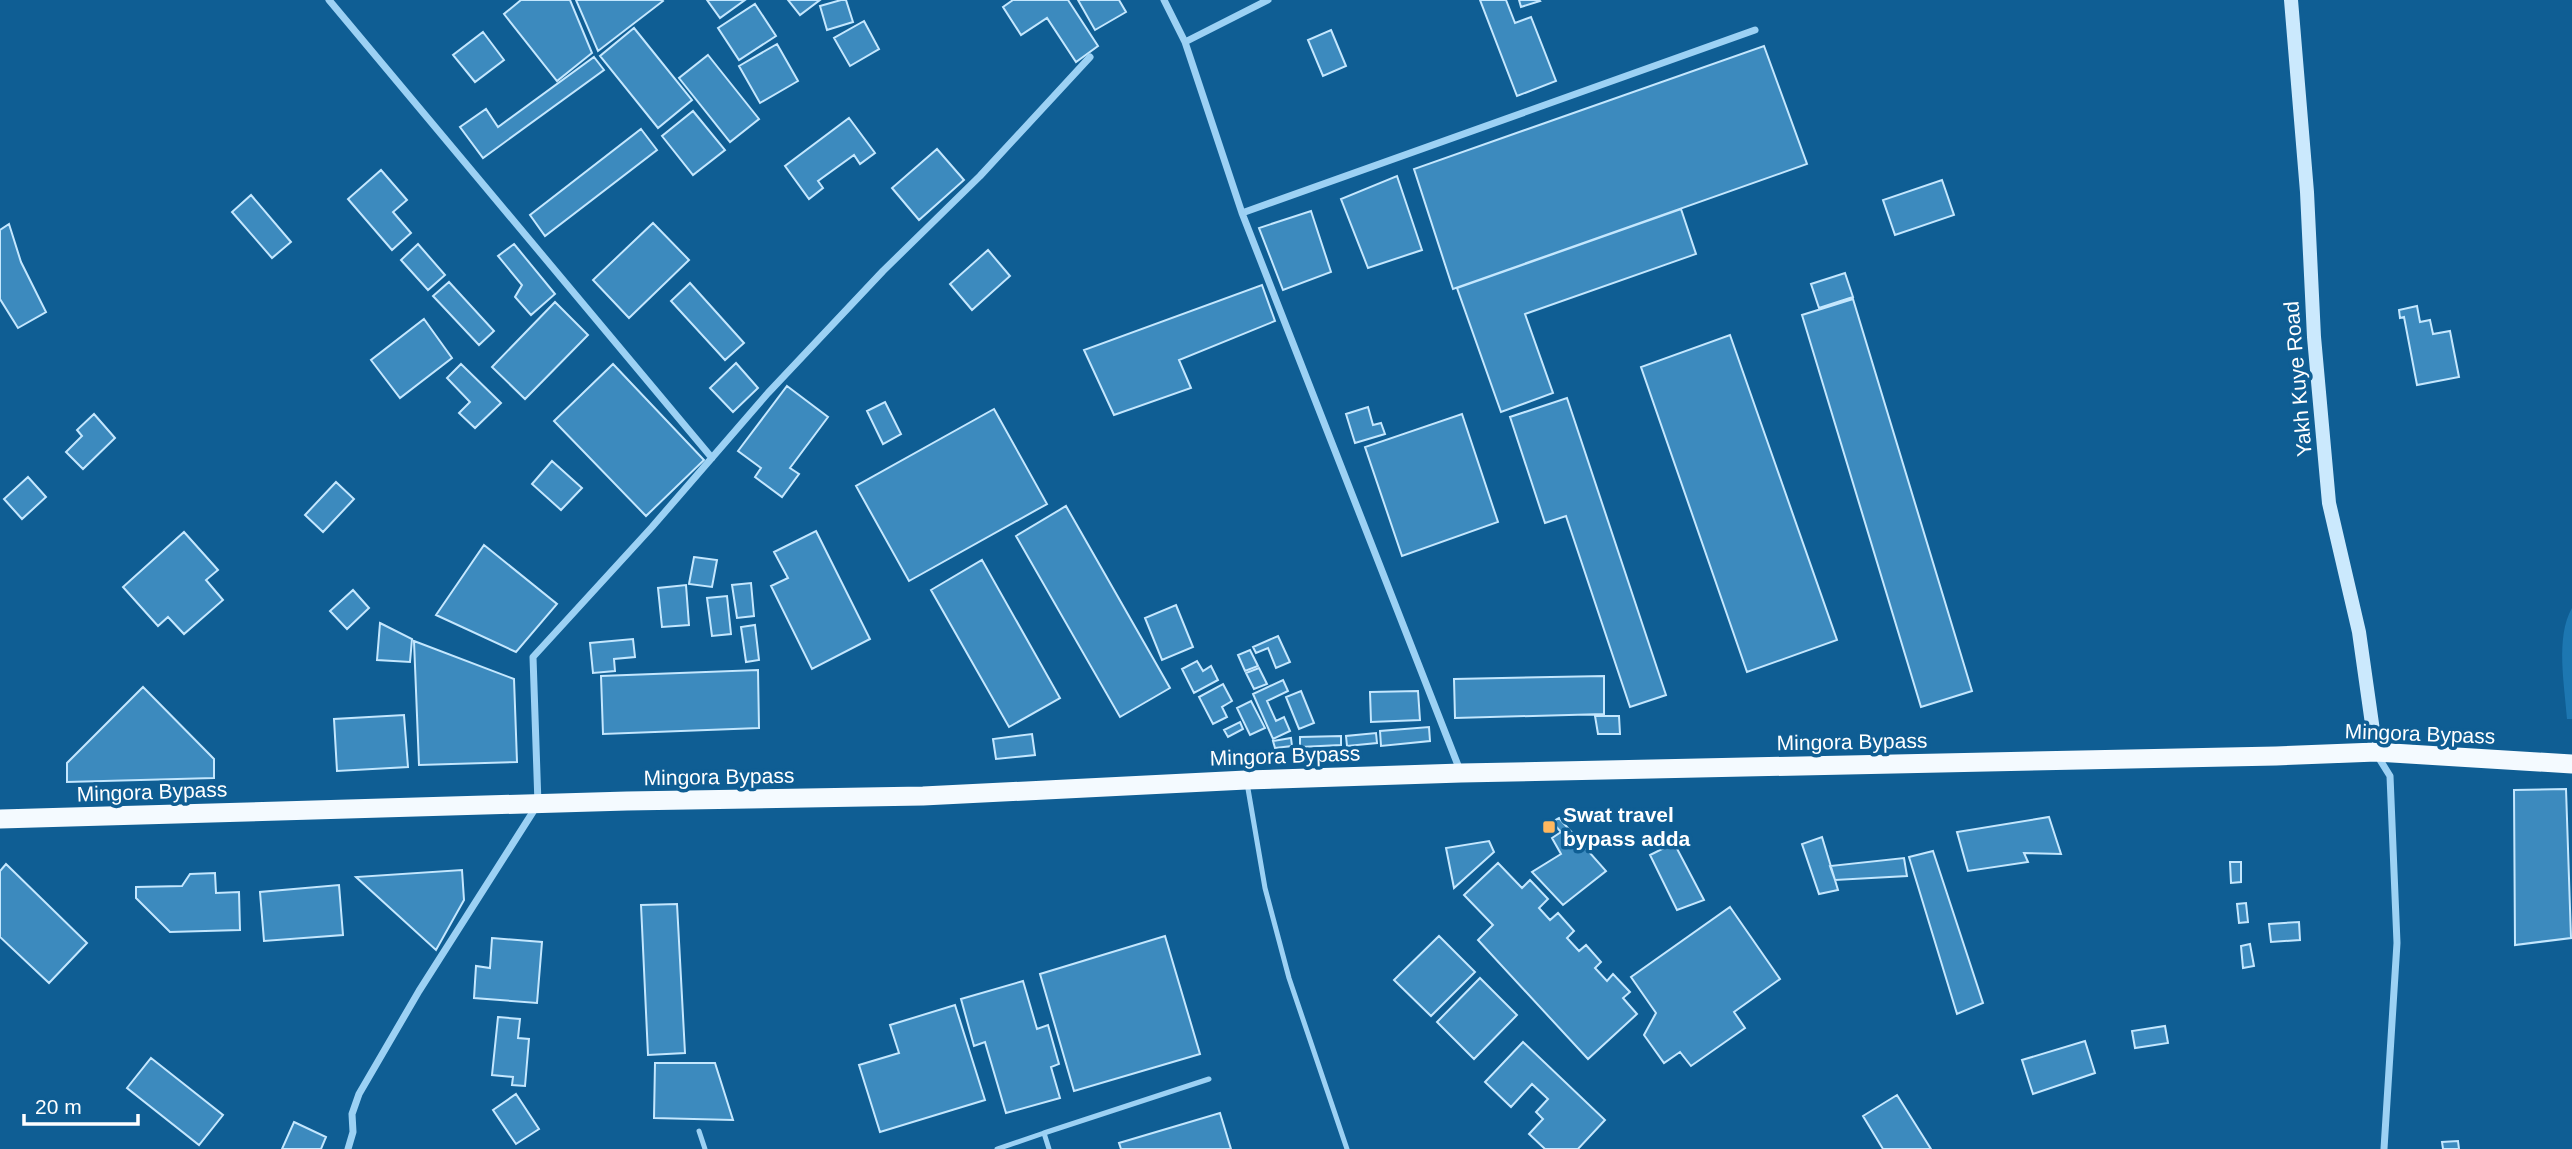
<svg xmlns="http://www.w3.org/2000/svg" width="2572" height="1149" font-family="Arial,sans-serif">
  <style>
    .green { fill: #1d77b1 }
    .building { fill: #3c8abe; stroke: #c4e7fe; stroke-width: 2 }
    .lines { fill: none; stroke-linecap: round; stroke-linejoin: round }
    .service { stroke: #9cd1f4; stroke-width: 5 }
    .minor { stroke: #9cd1f4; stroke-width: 7 }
    .secondary { stroke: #cbe9fd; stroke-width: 14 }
    .trunk { stroke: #f4faff; stroke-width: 19 }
    .poi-dot { fill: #ffb85f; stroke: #0f5e94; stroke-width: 2.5 }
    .labels { text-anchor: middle; stroke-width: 7; stroke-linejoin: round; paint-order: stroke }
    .street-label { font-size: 21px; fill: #fff; stroke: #0f5e94 }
    .poi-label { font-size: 21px; font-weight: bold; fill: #fff; stroke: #0f5e94; text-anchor: start }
  </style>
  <rect width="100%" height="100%" fill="#0f5e94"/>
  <path class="green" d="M2572,608V719H2567C2565,687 2555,637 2572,608Z"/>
  <path class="building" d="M521,0H570L592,53L557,81L504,14Z
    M576,0H662L663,1L598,51Z
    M707,0H745L720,18Z
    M788,0H820L800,15Z
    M841,0H846L853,22L827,30L820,6Z
    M1013,0H1068L1098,46L1076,62L1047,18L1021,35L1003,7Z
    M1078,0H1119L1126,12L1095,30Z
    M1480,0H1506L1515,23L1531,17L1556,81L1517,96Z
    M1519,0H1539L1540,1L1521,7Z
    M755,4L776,36L739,60L718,28Z
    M864,21L879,49L850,66L834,38Z
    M634,28L692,100L658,128L600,56Z
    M1331,30L1346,66L1323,76L1308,40Z
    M483,32L504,60L475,82L453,55Z
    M777,44L798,81L760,103L739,66Z
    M1764,46L1807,164L1453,289L1414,169Z
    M708,55L759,119L730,142L679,78Z
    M594,57L604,70L483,158L460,127L486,109L498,127Z
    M693,111L725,150L693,175L662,136Z
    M849,118L875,153L860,164L854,155L818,181L823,188L809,199L785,166Z
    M641,129L657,150L545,236L530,215Z
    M937,149L964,180L919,220L892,188Z
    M381,170L407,200L393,212L411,233L392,250L348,199Z
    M1397,176L1422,250L1368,268L1341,199Z
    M1942,180L1954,215L1895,235L1883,200Z
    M251,195L291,242L272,258L232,212Z
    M1681,209L1696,254L1525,314L1553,393L1501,412L1457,288Z
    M1311,211L1331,272L1283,290L1259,228Z
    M653,223L689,260L629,318L593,280Z
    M9,224L21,262L46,312L18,328L0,299V230Z
    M418,244L445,275L428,290L401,260Z
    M514,244L555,294L531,315L515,297L522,285L498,256Z
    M988,250L1010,276L972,310L950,284Z
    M1845,273L1853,297L1819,308L1811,284Z
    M449,282L494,331L479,345L433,296Z
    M690,283L744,343L725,360L671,301Z
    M1262,285L1275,321L1179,360L1191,388L1114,415L1084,350Z
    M1853,299L1972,691L1921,707L1802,315Z
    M555,302L588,335L525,399L492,367Z
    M2417,306L2420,322L2430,320L2433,334L2450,331L2459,377L2417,385L2404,317L2400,318L2399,310Z
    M424,319L452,358L400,398L371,360Z
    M1730,335L1837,640L1747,672L1641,367Z
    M736,363L758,388L733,412L710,388Z
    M461,364L501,403L475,428L459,413L470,402L447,378Z
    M613,364L704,460L646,516L554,421Z
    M787,386L828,417L790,468L799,474L782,497L755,477L761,468L738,451Z
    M1567,398L1666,695L1630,707L1566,516L1545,523L1510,417Z
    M885,402L901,434L883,444L867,411Z
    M1368,407L1373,425L1381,423L1385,434L1355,443L1346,414Z
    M994,409L1047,504L909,581L856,486Z
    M94,414L115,438L83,469L66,452L82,436L77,430Z
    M1462,414L1498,522L1402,556L1365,447Z
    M552,461L582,488L561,510L532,484Z
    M28,477L46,497L22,519L4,499Z
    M336,482L354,499L323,532L305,515Z
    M1066,506L1170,688L1120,717L1016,536Z
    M816,531L870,639L812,669L771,586L788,578L774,552Z
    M184,532L218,570L206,580L223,600L184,634L168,617L158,626L123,587Z
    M484,545L557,604L516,652L436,615Z
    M694,557L717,560L712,587L689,584Z
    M982,560L1060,698L1009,727L931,590Z
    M751,583L754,616L737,618L732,585Z
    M686,585L689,625L662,627L658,588Z
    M353,590L369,608L347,629L330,611Z
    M727,596L731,634L712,636L707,598Z
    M1176,605L1193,647L1162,660L1145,618Z
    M380,623L412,639L410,662L377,660Z
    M755,625L759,660L746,662L741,627Z
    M1278,636L1290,662L1276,668L1268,648L1256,653L1253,647Z
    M633,639L635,657L614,659L615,671L593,673L590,643Z
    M414,641L514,679L517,762L419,765Z
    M1250,650L1258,666L1245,671L1238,655Z
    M1197,661L1203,671L1211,666L1218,680L1194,693L1182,669Z
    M1259,668L1267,684L1254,689L1246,673Z
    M758,670L759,728L603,734L601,676Z
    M1604,676V714L1455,718L1454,679Z
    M1283,680L1288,691L1267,701L1276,721L1284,717L1290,731L1273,739L1253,694Z
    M1223,684L1232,701L1222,707L1227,717L1213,724L1199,697Z
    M143,687L214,759V778L67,782V763Z
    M1301,691L1314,723L1299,729L1286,697Z
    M1418,691L1420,720L1371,722L1370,692Z
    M1251,701L1265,728L1250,735L1237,708Z
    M404,715L408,767L337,771L334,719Z
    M1595,716H1619L1620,734H1598Z
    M1240,722L1243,729L1228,737L1224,730Z
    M1429,727L1430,741L1381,746L1380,731Z
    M1376,733L1377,743L1347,746L1346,736Z
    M1032,734L1035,755L996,759L993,739Z
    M1341,736V745L1300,747V737Z
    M1291,738L1292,746L1275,748L1273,741Z
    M2566,789L2571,938L2515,945L2514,790Z
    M2049,817L2061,854L2024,853L2028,862L1968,871L1957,832Z
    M1559,818L1606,871L1563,905L1532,872L1561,854L1552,838L1561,832L1552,822Z
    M1822,837L1838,890L1819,894L1802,844Z
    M1489,841L1494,852L1454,888L1446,848Z
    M1674,843L1704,900L1677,910L1650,855Z
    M1933,851L1983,1003L1957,1014L1909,857Z
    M1904,858L1907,876L1835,880L1830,866Z
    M2230,862H2241V882L2231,883Z
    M1498,863L1522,888L1530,880L1548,899L1539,908L1550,920L1558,913L1574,931L1567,938L1579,951L1586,945L1601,962L1595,968L1607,981L1613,974L1630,992L1623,998L1637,1014L1588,1059L1478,940L1493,925L1464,895Z
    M6,864L87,943L49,983L0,937V871Z
    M462,870L464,900L436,950L356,877Z
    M215,873L216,893L239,892L240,930L170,932L136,898V887L182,886L190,874Z
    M339,885L343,935L264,941L260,892Z
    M2246,903L2248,922L2239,923L2237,904Z
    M677,904L685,1053L648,1055L641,905Z
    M1730,907L1780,979L1734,1012L1745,1028L1691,1066L1680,1052L1664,1063L1644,1035L1656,1013L1631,977Z
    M2299,922L2300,940L2271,942L2269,924Z
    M1165,936L1200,1054L1074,1091L1040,974Z
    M1439,936L1475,972L1431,1016L1394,980Z
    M492,938L542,942L537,1003L474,998L476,966L490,968Z
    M2250,944L2254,966L2243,968L2241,946Z
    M1480,978L1517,1015L1474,1059L1437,1022Z
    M1023,981L1037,1029L1048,1025L1059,1064L1051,1067L1060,1098L1006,1113L985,1042L974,1046L961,999Z
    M955,1005L985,1100L880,1132L859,1065L899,1053L890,1025Z
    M498,1017L520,1019L518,1038L529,1039L525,1086L512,1085L513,1077L492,1075Z
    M2165,1026L2168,1043L2135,1048L2132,1031Z
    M2085,1041L2095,1073L2033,1094L2022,1060Z
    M1523,1042L1605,1120L1578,1149H1545L1529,1134L1543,1119L1536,1112L1548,1099L1532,1084L1511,1107L1485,1082Z
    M151,1058L223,1115L199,1145L127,1088Z
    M655,1063H715L733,1120L654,1118Z
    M516,1094L539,1129L516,1144L493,1110Z
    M1897,1095L1931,1149H1883L1863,1116Z
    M1220,1113L1231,1149H1121L1119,1143Z
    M294,1122L326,1137L321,1149H282Z
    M2458,1141L2459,1149H2443L2442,1142Z"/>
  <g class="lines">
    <path class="service" d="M1247,783L1265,888L1289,978L1347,1149
      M699,1131L705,1149
      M997,1149L1044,1133
      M1049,1149L1044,1133L1209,1079"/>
    <path class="minor" d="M329,0L712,458
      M1164,0L1185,42L1268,0
      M1185,42L1242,213L1461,773
      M1242,213L1755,30
      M2377,755L2390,776L2397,943L2384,1149
      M348,1149L353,1132L352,1114L359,1094L419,991L538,804L533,657L652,527L768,393L883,271L980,176L1090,57"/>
    <path class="secondary" d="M2291,0L2307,192L2314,337L2329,503L2359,632L2376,752"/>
    <path class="trunk" d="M0,819L627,801L923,796L1246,780L1461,773L2276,756L2376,752L2572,764"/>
  </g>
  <rect class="poi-dot" x="1542" y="820" width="14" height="14" rx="3.5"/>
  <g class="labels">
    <g class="street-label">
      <text transform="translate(2298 379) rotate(-95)" y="7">Yakh Kuye Road</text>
      <text transform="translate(2420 734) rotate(2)" y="7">Mingora Bypass</text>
      <text transform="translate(1852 742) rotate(-1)" y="7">Mingora Bypass</text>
      <text transform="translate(1285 756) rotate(-2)" y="7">Mingora Bypass</text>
      <text transform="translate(719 777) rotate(-1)" y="7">Mingora Bypass</text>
      <text transform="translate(152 792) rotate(-2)" y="7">Mingora Bypass</text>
    </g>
    <g class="poi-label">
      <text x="1563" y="822">Swat travel<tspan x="1563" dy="24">bypass adda</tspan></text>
    </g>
  </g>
  <path d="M24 1114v10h114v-10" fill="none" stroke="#ffffff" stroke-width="3.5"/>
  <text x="35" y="1114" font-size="21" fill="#ffffff" stroke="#0f5e94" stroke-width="5" paint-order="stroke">20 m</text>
</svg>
